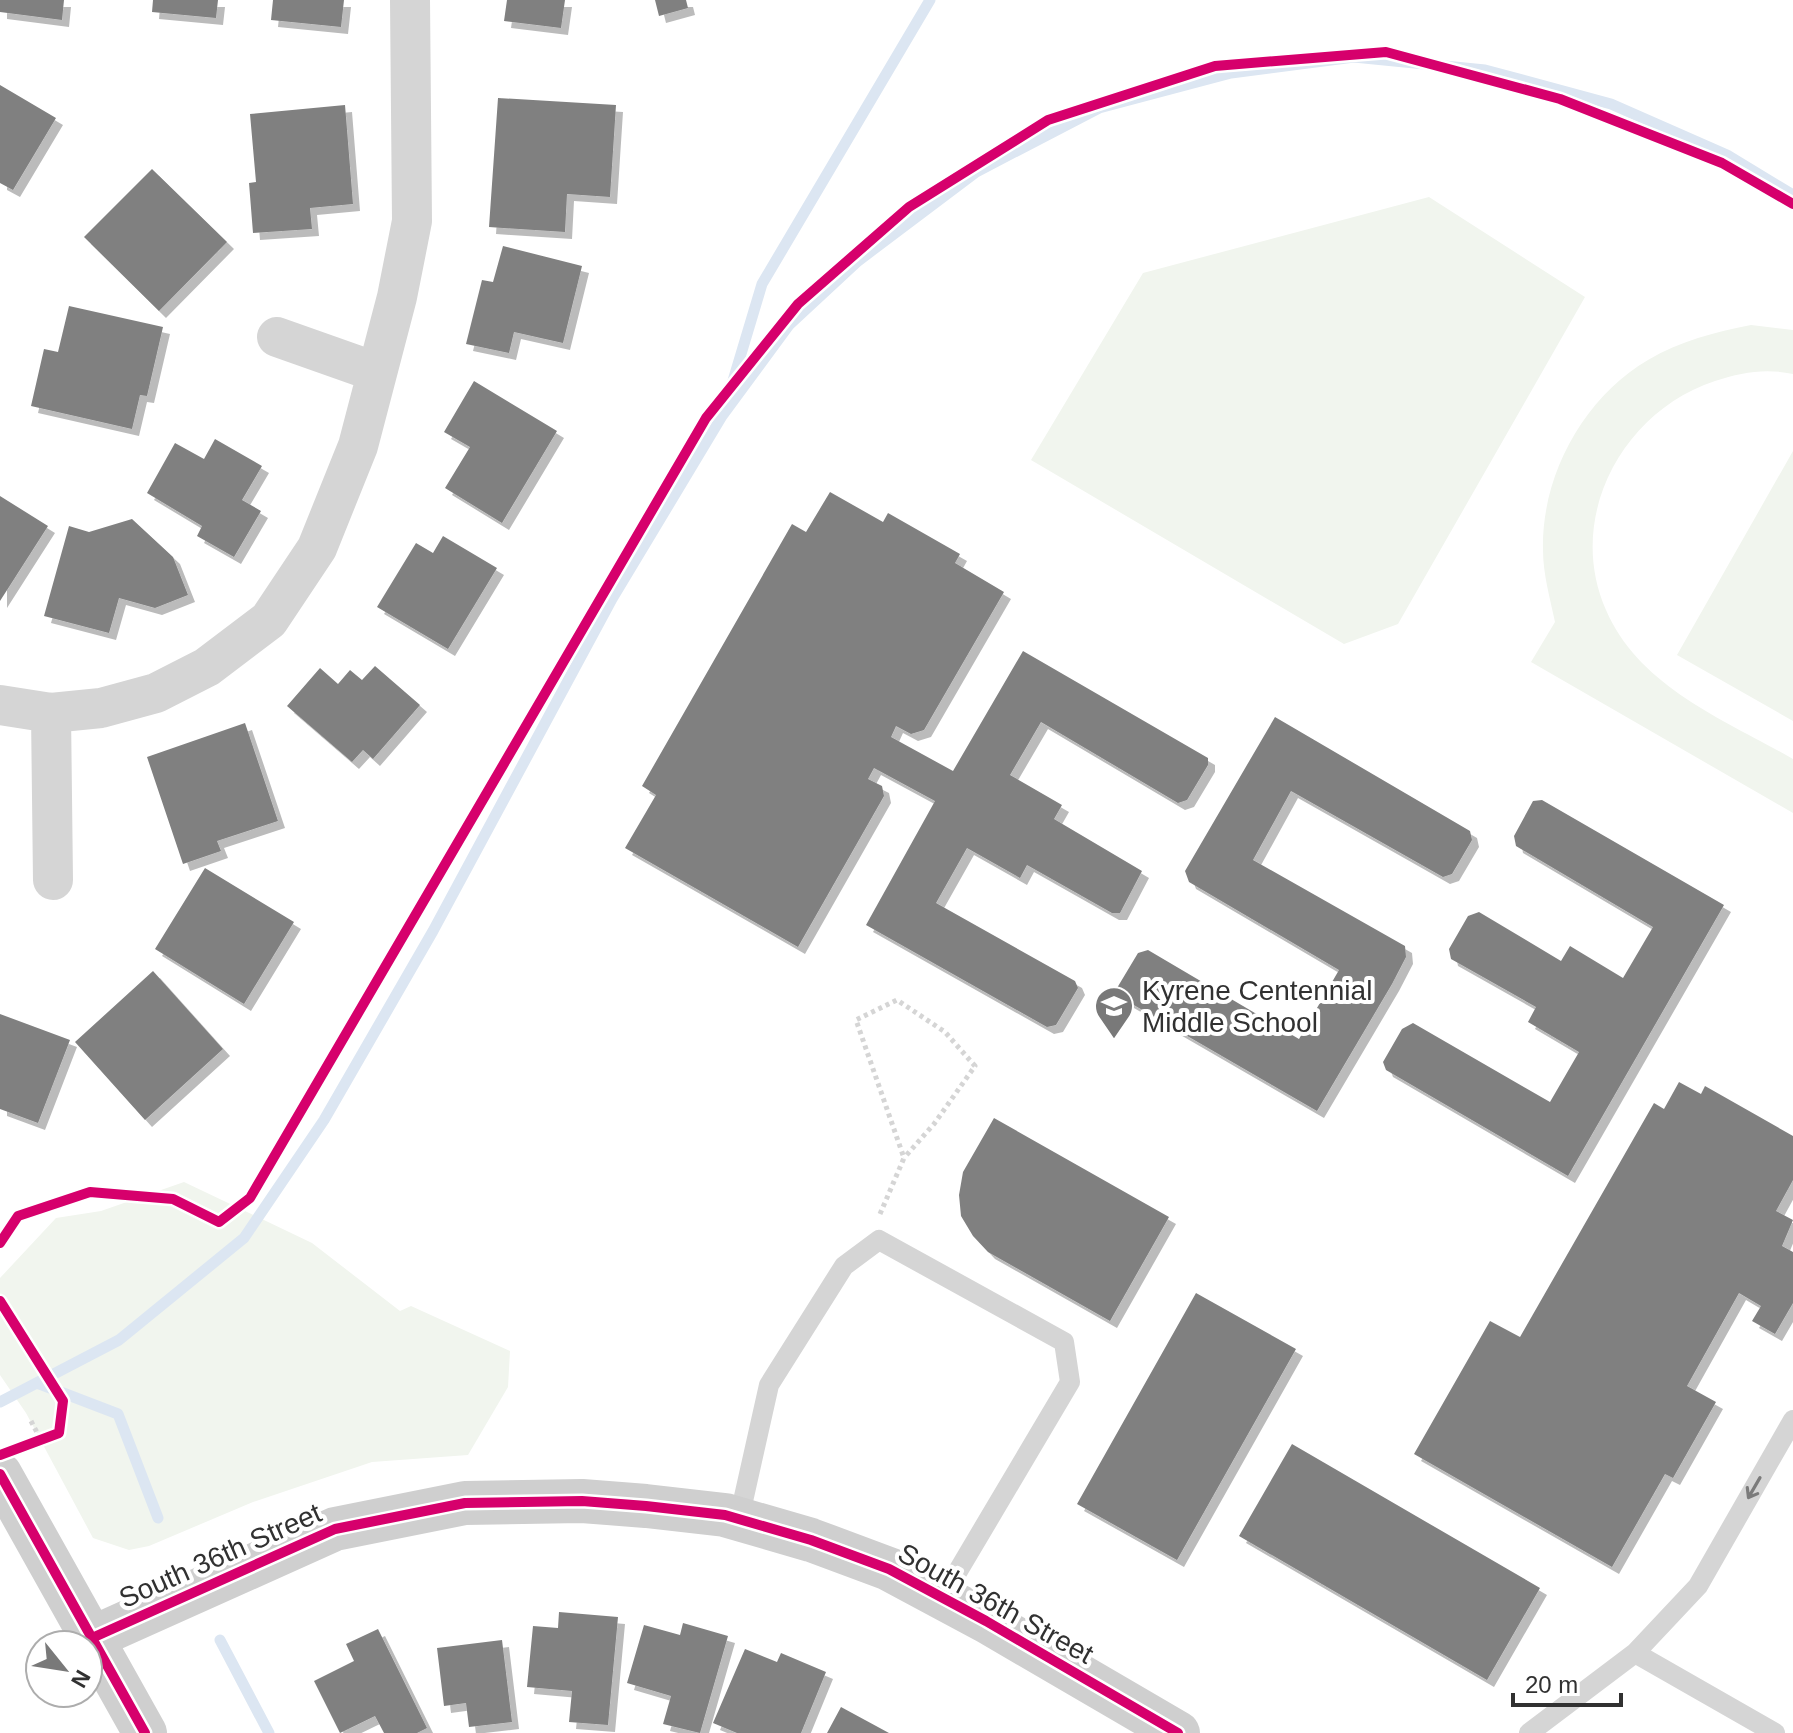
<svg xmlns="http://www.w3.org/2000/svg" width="1793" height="1733" font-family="Arial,sans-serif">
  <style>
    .green { fill: #f1f5ee }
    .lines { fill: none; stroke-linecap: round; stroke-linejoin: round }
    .stream { stroke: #dce6f2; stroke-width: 11 }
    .building { fill: #808080; filter: url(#shadow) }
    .path { stroke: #d5d5d5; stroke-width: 5; stroke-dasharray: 4 4; stroke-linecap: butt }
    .lane { stroke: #d5d5d5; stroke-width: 20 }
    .street { stroke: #d5d5d5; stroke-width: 40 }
    .secondary { stroke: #cfcfcf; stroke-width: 44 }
    .cycleway-casing { stroke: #fff; stroke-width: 15 }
    .cycleway { stroke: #d6006c; stroke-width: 10 }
    .oneway { stroke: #7b7b7b }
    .labels { text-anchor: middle; stroke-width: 8; stroke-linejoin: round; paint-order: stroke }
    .poi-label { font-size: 28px; fill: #313131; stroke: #fff; text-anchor: start }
    .street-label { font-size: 28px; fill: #313131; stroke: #fff }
  </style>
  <defs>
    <filter id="shadow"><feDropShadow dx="7" dy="7" stdDeviation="0" flood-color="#0004"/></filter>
  </defs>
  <rect width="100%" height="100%" fill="#fff"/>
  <path class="green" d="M1429,197L1585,297L1398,624L1344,644L1031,460L1143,273Z
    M1751,325L1793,330V374C1766,368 1742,372 1715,381C1623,411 1565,517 1606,610C1639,687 1725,720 1793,759V813L1531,662L1555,622C1550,598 1543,574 1543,550C1541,476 1584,397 1648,360C1680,341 1715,332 1751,325Z
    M1793,451V721L1677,655Z
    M184,1182L312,1243L400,1311L411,1306L510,1351L508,1387L468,1455L372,1462L253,1502L149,1546L129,1550L93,1538L26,1413L0,1375V1278L56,1218L101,1211Z"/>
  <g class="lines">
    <path class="stream" d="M726,404L762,284L930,0
      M37,1383L118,1414L158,1518
      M0,1402L119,1340L244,1238L324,1120L433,931L612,599L722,416L789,325L858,261L976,172L1099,108L1231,73L1354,57L1485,70L1611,104L1727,155L1793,195
      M220,1640L269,1733"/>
  </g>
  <path class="building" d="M0,0H64L62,20L0,12Z
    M153,0H218L216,18L152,12Z
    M273,0H344L341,27L271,20Z
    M507,0H565L561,28L504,21Z
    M655,0H686L688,8L659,16Z
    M0,85L56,118L13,190L0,183Z
    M498,98L616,105L610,197L567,194L565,232L489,227Z
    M345,105L353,204L310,208L312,229L253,233L249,183L256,182L250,114Z
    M152,169L227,242L159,311L84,237Z
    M503,246L582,266L563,343L514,332L509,353L466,344L482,280L493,282Z
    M69,306L163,327L147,396L140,395L132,429L31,406L44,349L58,352Z
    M474,381L557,431L502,523L445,488L470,447L444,432Z
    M215,439L262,466L242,500L261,511L234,557L197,536L202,526L147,493L175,443L204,459Z
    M830,492L883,522L888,513L960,554L955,563L1004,592L924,730L911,734L896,726L891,737L953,771L1023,651L1208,758V765L1187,800L1178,803L1041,722L1010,775L1062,805L1054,819L1142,871L1120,913H1112L1027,865L1020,878L967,848L936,903L1075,981L1078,988L1056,1025L1047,1027L866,925L935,801L874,768L868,779L882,786L884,796L798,947L625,848L656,795L642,786L792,524L806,532Z
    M0,496L48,526L0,601Z
    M132,519L173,557L188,595L155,608L119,598L109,633L44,616L69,526L89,532Z
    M443,536L497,568L448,649L377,607L416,543L433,553Z
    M375,666L420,705L373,759L363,750L352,762L287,706L320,668L338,684L350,670L362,680Z
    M1275,717L1470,831L1472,840L1452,874L1443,877L1291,791L1253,860L1405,946L1406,957L1392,984L1317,1111L1120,997L1117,988L1138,953L1148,950L1299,1039L1339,970L1189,882L1185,871Z
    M245,723L278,821L217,841L221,851L183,864L147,757Z
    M1542,800L1724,905L1568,1176L1386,1070L1383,1062L1402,1029L1413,1023L1550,1102L1579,1052L1528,1022L1536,1007L1451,959L1449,949L1468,916L1479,912L1561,961L1570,946L1623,978L1653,927L1516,846L1514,836L1533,801Z
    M205,868L294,922L244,1004L155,949Z
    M153,971L223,1049L145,1120L75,1042Z
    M0,1014L70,1040L38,1123L0,1109Z
    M1679,1082L1701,1094L1705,1086L1793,1136V1180L1776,1211L1793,1220L1782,1246L1793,1252V1303L1775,1334L1752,1321L1761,1306L1739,1293L1687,1386L1716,1402L1673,1478L1665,1474L1612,1567L1414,1454L1490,1321L1520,1337L1654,1103L1664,1109Z
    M994,1118L1169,1217L1110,1321L988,1252L973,1236L961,1216L959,1195L963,1172Z
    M1196,1293L1296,1349L1177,1560L1077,1504Z
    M1292,1444L1540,1588L1487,1680L1239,1536Z
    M559,1612L618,1617L608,1725L569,1722L572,1691L527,1687L533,1626L558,1628Z
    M683,1623L728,1636L700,1733L663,1724L671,1696L627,1683L644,1625L680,1635Z
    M378,1629L427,1728L417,1733H384L375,1716L340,1733L314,1681L354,1661L346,1644Z
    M502,1640L512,1722L469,1727L466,1703L444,1706L437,1648Z
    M745,1649L777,1662L781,1653L826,1672L801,1733H737L713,1723Z
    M841,1707L889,1733H827Z"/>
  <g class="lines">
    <path class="path" d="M880,1214L904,1158L856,1020L897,1000L945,1032L975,1066L934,1124L904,1158
      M31,1421L41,1440"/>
    <path class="lane" d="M739,1519L769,1385L844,1266L879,1240L1064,1342L1070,1382L942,1598
      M1635,1653L1775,1733
      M1529,1733L1635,1653L1698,1586L1793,1420"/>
    <path class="street" d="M277,337L376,372
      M0,705L51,713L101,708L156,693L207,667L269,620L317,548L358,446L397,297L412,221L410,0
      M51,713L53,880"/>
    <path class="secondary" d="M0,1474L145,1733
      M92,1638L335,1529L465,1503L582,1501L646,1506L725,1515L811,1540L889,1569L986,1621L1178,1733"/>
    <defs>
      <path id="cycleway" d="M0,1243L18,1216L90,1192L173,1199L219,1222L250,1198L706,418L798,304L909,207L1048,120L1215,66L1386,52L1560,99L1722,163L1793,204
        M0,1301L63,1401L59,1433L0,1455
        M0,1474L145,1733
        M92,1638L335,1529L465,1503L582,1501L646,1506L725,1515L811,1540L889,1569L986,1621L1178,1733"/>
    </defs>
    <use href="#cycleway" class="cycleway-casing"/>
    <use href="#cycleway" class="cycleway"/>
  </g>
  <defs><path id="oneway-shaft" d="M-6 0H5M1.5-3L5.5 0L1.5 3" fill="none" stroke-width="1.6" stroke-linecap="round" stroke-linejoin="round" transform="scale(2)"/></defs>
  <use class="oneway" href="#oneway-shaft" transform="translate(1754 1488) rotate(120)"/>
  <defs>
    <symbol id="school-pin" viewBox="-11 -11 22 30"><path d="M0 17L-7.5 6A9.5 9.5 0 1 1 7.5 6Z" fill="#797979" stroke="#fff"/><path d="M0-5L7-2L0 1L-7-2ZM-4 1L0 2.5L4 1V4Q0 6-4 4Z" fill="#fff"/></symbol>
  </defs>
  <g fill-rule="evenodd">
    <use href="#school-pin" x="1092" y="984" width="44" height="60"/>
  </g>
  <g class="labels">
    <g class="poi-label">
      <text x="1142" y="1000">Kyrene Centennial<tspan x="1142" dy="32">Middle School</tspan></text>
    </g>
    <g class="street-label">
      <text transform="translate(220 1555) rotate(-24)" y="10">South 36th Street</text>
      <text transform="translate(996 1603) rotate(29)" y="10">South 36th Street</text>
    </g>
  </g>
  <g transform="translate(64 1669) rotate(120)"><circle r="38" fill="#ffffff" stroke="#adadad" stroke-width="2"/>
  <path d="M0-6L14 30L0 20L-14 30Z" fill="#797979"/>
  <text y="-12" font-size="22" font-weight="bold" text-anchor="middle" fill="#313131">N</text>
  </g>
  <path d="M1513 1693v12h108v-12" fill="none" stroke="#313131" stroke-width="4"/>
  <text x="1525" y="1693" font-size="24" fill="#313131" stroke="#ffffff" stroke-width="6" paint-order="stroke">20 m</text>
</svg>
